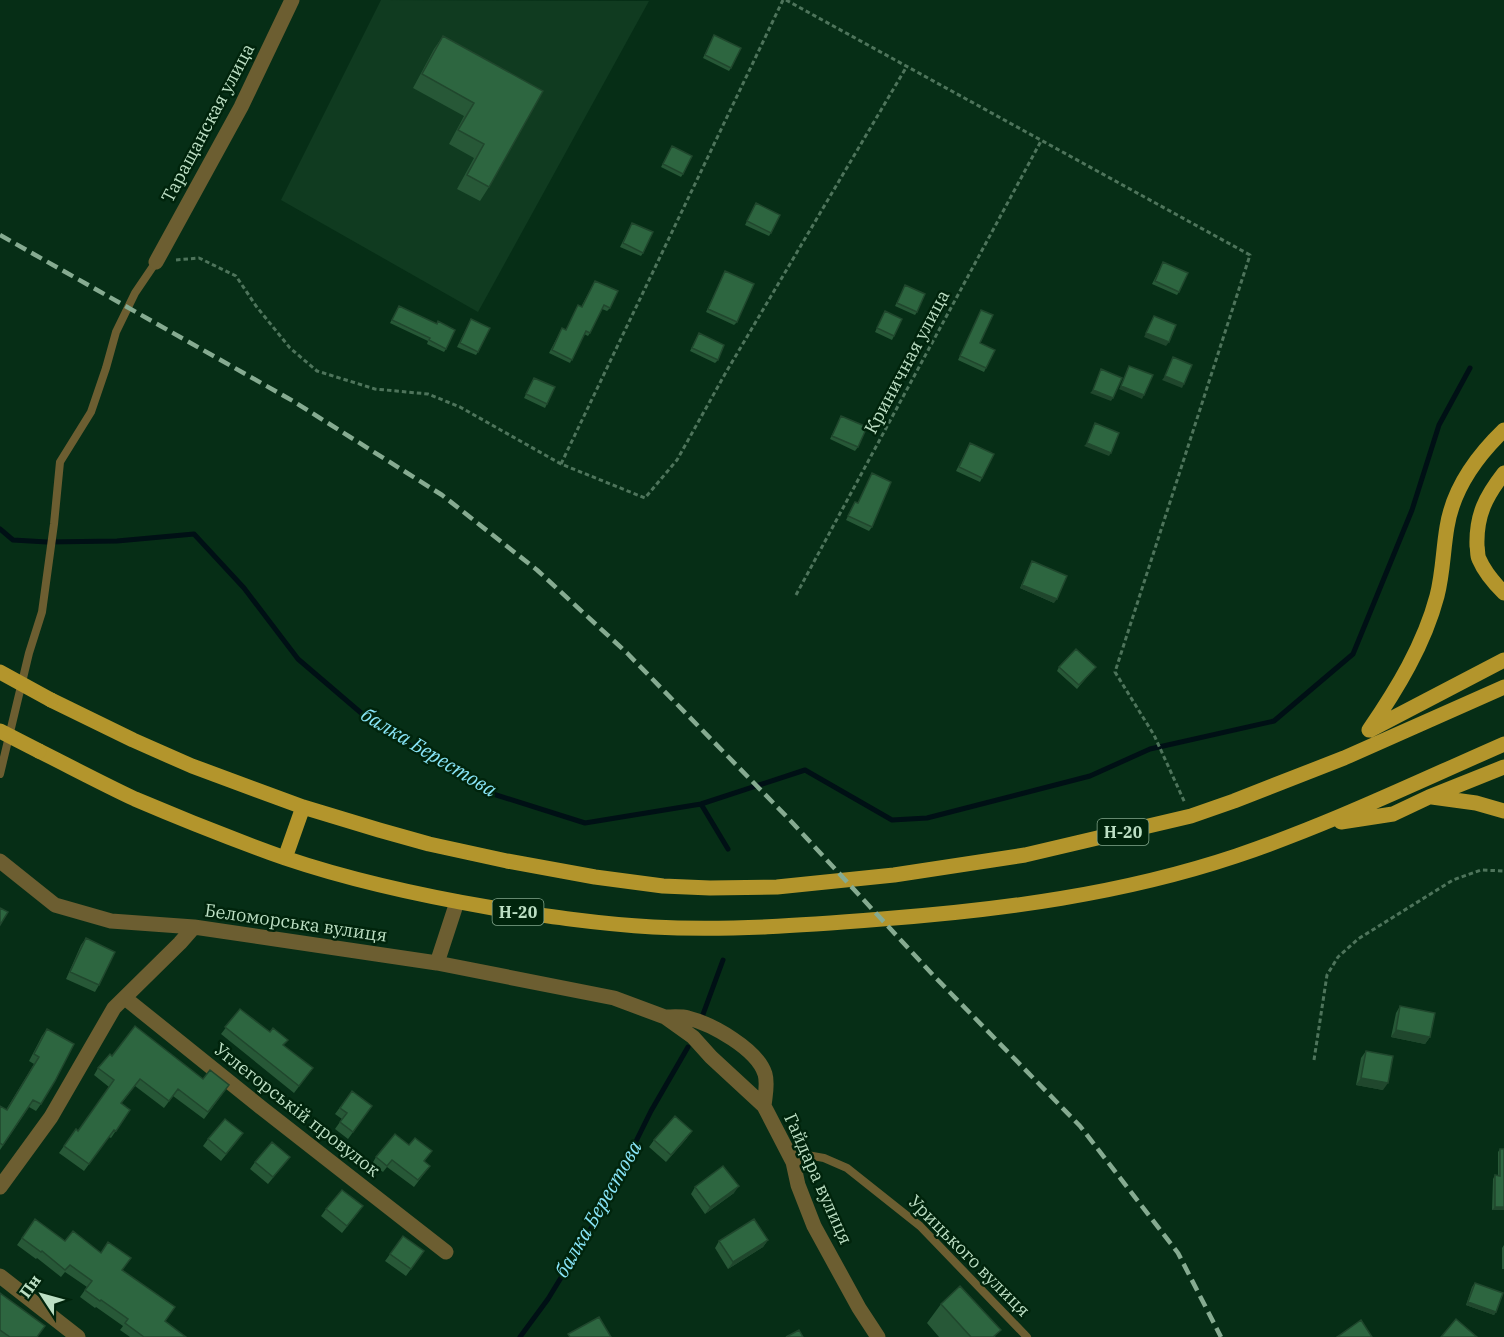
<svg xmlns="http://www.w3.org/2000/svg" width="1504" height="1337" font-family="'IBM Plex Serif',serif">
  <style>
    .built { fill: #103b20 }
    .lines { fill: none; stroke-linecap: round; stroke-linejoin: round }
    .stream { stroke: #001015; stroke-width: 5 }
    .path { stroke: #4e745b; stroke-width: 3; stroke-dasharray: 4.5 3; stroke-linecap: butt }
    .service { stroke: #6c5e31; stroke-width: 8 }
    .minor { stroke: #6c5e31; stroke-width: 15 }
    .primary { stroke: #b3952c; stroke-width: 15 }
    .rail { stroke: #86ab91; stroke-width: 4.5; stroke-dasharray: 12 6; stroke-linecap: butt }
    .primary-bridge { stroke: #b3952c; stroke-width: 15 }
    .wall { fill: #275837 }
    .shaded-wall { fill: #20472d }
    .building { fill: #2d6640; stroke: #20472d; stroke-width: 1.5 }
    .labels { text-anchor: middle; stroke-width: 5; stroke-linejoin: round; paint-order: stroke }
    .shield { fill: #00240c; stroke: #84a78d; stroke-width: 1.5 }
    .shield-label { font-size: 16px; font-weight: bold; fill: #bcdfc4 }
    .street-label { font-size: 18px; fill: #bcdfc4; stroke: #00240c }
    .water-label { font-size: 20px; font-style: italic; fill: #89e6f9; stroke: #00240c }
  </style>
  <rect width="100%" height="100%" fill="#062e16"/>
  <path class="built" d="M381,0L649,1L478,312L281,200Z"/>
  <g class="lines">
    <path class="stream" d="M0,529L13,540L47,542L117,541L194,534L244,588L298,659L374,724L490,793L585,823L701,804L805,770L892,820L927,818L1090,776L1150,749L1274,721L1353,654L1412,510L1439,425L1470,368
      M701,804L728,849
      M702,1017L723,960
      M520,1337L548,1299L601,1212L651,1111L688,1047"/>
    <path class="path" d="M786,0L1250,255L1115,672L1154,735L1185,803
      M176,260L199,258L236,276L256,306L290,348L317,371L375,389L428,394L460,407L561,464L645,498L677,460L725,374L907,66
      M561,464L783,0
      M796,595L1041,141
      M1314,1060L1327,975L1338,957L1358,939L1453,880L1481,870L1504,871"/>
    <path class="service" d="M0,774L29,653L42,612L54,524L60,462L91,412L106,368L116,332L135,293L156,262
      M793,1162L807,1155L824,1158L847,1168L920,1226L1027,1337"/>
    <path class="minor" d="M156,262L241,107L292,0
      M0,861L55,905L111,921L194,927
      M437,963L614,998L665,1017L693,1037L711,1057L764,1106L793,1162L798,1185L814,1226L859,1308L878,1337
      M125,998L263,1109L446,1252
      M665,1017C672,1017 681,1016 688,1018C712,1024 757,1049 765,1074C768,1084 765,1096 764,1106
      M0,1187L51,1117L114,1008L180,943L194,927L437,963L457,902
      M0,1276L78,1337"/>
    <path class="primary" d="M1504,473C1486,496 1476,515 1477,546C1478,550 1477,555 1479,559C1485,573 1494,583 1504,593
      M51,700L133,740L192,766L303,807L379,830L429,844L507,861L595,877L663,886L710,888L777,887L894,875L1025,855L1191,816L1234,801L1344,758L1504,687
      M1369,730C1397,689 1424,645 1437,596C1443,573 1443,550 1447,527C1453,489 1477,456 1504,430
      M1370,730L1504,660
      M39,751C71,767 103,784 135,799C184,820 235,840 285,858C353,881 423,896 493,908C546,916 599,924 653,927C729,931 806,925 882,919C1002,910 1122,894 1236,856C1328,825 1415,783 1504,744
      M1432,797L1476,803L1504,811
      M1341,822L1393,814L1429,797L1504,767
      M285,858L303,807"/>
    <path class="rail" d="M0,235L293,401L442,495L537,570L627,653L788,818L933,975L1080,1126L1178,1253L1221,1337"/>
    <path class="primary-bridge" d="M0,672L51,700
      M0,731L39,751"/>
  </g>
  <path class="wall" d="M714,35L731,68L729,71L703,58Z
    M443,36L543,91L489,187L480,201L457,189L474,158L449,144L464,116L413,88L434,49Z
    M672,146L683,174L681,177L661,167Z
    M756,203L771,233L769,236L745,225Z
    M632,223L643,253L641,256L620,247Z
    M1163,262L1179,292L1177,295L1152,284Z
    M725,271L737,322L734,325L706,312Z
    M595,281L610,308L607,311L602,309L590,333L588,336L584,334L570,363L549,353L560,332L562,328L566,330L576,309L578,305L581,307Z
    M905,285L917,312L915,315L895,306Z
    M399,306L446,349L444,352L427,344L428,341L390,323Z
    M981,310L980,343L986,368L984,372L958,360Z
    M885,311L894,336L892,340L875,332Z
    M471,319L478,352L476,355L457,347Z
    M699,333L718,360L715,363L690,351Z
    M534,378L547,404L545,408L524,398Z
    M841,416L858,447L855,451L830,439Z
    M970,443L982,478L980,482L956,471Z
    M872,473V527L869,531L846,520L855,502L858,503Z
    M1032,561L1054,603L1020,588L1030,565Z
    M1059,667L1093,670L1077,689L1057,671Z
    M86,938L99,985L95,992L66,979L81,945Z
    M1400,1006L1430,1037L1425,1044L1391,1037L1396,1013Z
    M240,1009L270,1032L283,1045L313,1068L294,1093L221,1034Z
    M47,1029L41,1104L36,1111L29,1107L0,1150V1106L6,1110L34,1064L29,1061L42,1036Z
    M1366,1051L1383,1090L1356,1085L1361,1058Z
    M112,1056L203,1079L229,1085L204,1119L173,1096L164,1108L135,1086L121,1104L130,1110L111,1138L109,1137L84,1171L59,1153L76,1129L78,1131L109,1087L94,1075L98,1068Z
    M352,1091L372,1106L348,1139L335,1129L342,1119L335,1114Z
    M687,1138L666,1162L649,1147L654,1140Z
    M208,1139L238,1140L221,1161L203,1146Z
    M1500,1149L1504,1210H1492L1493,1179L1495,1175H1498V1152Z
    M290,1157L268,1184L250,1169L255,1162Z
    M376,1157L424,1162L430,1166L414,1187L387,1167L383,1172L372,1164Z
    M695,1187L734,1193L705,1214L691,1194Z
    M326,1209L358,1213L342,1233L321,1216Z
    M35,1219L65,1241L123,1270L165,1321L186,1337H130L120,1330L123,1326L96,1307L95,1308L80,1297L87,1287L65,1272L61,1277L37,1258L36,1259L17,1245Z
    M403,1236L424,1251L406,1276L385,1261Z
    M768,1240L763,1247L728,1269L715,1248L719,1241Z
    M1504,1245V1269H1502V1248Z
    M1475,1283L1496,1312L1494,1315L1466,1305L1472,1287Z
    M0,1293L37,1337H0Z
    M941,1304L996,1337H939L927,1323Z"/>
  <path class="shaded-wall" d="M1146,333L1169,342L1166,346L1144,337Z
    M1165,376L1184,384L1182,388L1162,380Z
    M1121,386L1144,395L1142,399L1119,389Z
    M1093,390L1113,398L1111,401L1090,393Z
    M1087,443L1111,453L1109,456L1084,446Z
    M1022,585L1057,599L1054,603L1020,588Z
    M1396,1030L1430,1037L1425,1044L1391,1037Z
    M1361,1078L1388,1083L1383,1090L1356,1085Z
    M692,1131L687,1138L666,1162L671,1155Z
    M739,1186L734,1193L705,1214L710,1207Z
    M1495,1207H1504V1210H1492Z
    M768,1240L763,1247L728,1269L733,1262Z
    M1468,1302L1496,1312L1494,1315L1466,1305Z"/>
  <path class="building" d="M714,35L741,48L731,68L705,55Z
    M443,36L543,91L489,187L467,175L484,144L458,130L474,103L422,74Z
    M672,146L692,156L683,174L663,164Z
    M756,203L780,215L771,233L747,221Z
    M632,223L653,232L643,253L623,243Z
    M1163,262L1188,273L1179,292L1155,281Z
    M725,271L754,284L737,322L708,309Z
    M595,281L618,291L610,308L604,305L590,333L586,331L572,360L552,350L562,328L566,330L578,305L582,307Z
    M905,285L925,294L917,312L897,303Z
    M399,306L437,324L438,321L455,330L446,349L429,340L430,338L392,320Z
    M981,310L993,315L980,343L995,350L986,368L960,356Z
    M885,311L902,319L894,336L877,328Z
    M1154,316L1176,325L1169,342L1146,333Z
    M471,319L490,328L478,352L460,343Z
    M699,333L724,345L718,360L692,348Z
    M1173,357L1192,365L1184,384L1165,376Z
    M1129,366L1153,375L1144,395L1121,386Z
    M1101,369L1122,378L1113,398L1093,390Z
    M534,378L555,387L547,404L526,394Z
    M841,416L867,427L858,447L832,436Z
    M1095,423L1119,433L1111,453L1087,443Z
    M970,443L994,454L982,478L959,467Z
    M872,473L891,482L872,527L848,516L855,502L858,503Z
    M1032,561L1067,576L1057,599L1022,585Z
    M1076,649L1096,667L1079,685L1059,667Z
    M0,908L8,912L0,925Z
    M86,938L115,952L99,985L70,972Z
    M1400,1006L1435,1013L1430,1037L1396,1030Z
    M240,1009L270,1032L273,1028L288,1040L283,1045L313,1068L299,1086L225,1027Z
    M135,1026L203,1079L210,1070L229,1085L208,1112L178,1089L169,1101L140,1079L121,1103L130,1110L116,1131L114,1130L89,1164L64,1146L76,1129L78,1131L114,1080L98,1068L110,1054L112,1056Z
    M47,1029L74,1044L55,1081L41,1104L33,1100L3,1145L0,1143V1106L7,1110L39,1057L34,1054Z
    M1366,1051L1393,1056L1388,1083L1361,1078Z
    M352,1091L372,1106L353,1132L340,1122L347,1113L340,1108Z
    M675,1116L692,1131L671,1155L654,1140Z
    M225,1119L243,1133L226,1154L208,1139Z
    M395,1134L409,1145L415,1138L432,1151L424,1161L430,1166L418,1180L392,1160L387,1166L376,1157Z
    M272,1142L290,1157L273,1177L255,1162Z
    M1500,1149H1504V1207H1495V1175L1500,1176Z
    M723,1166L739,1186L710,1207L695,1187Z
    M342,1190L363,1206L347,1226L326,1209Z
    M35,1219L65,1241L73,1231L101,1253L108,1242L131,1258L122,1270L175,1307L165,1321L186,1337H144L125,1323L128,1319L101,1300L100,1301L85,1290L92,1281L70,1265L65,1270L42,1251L41,1252L22,1238Z
    M754,1219L768,1240L733,1262L719,1241Z
    M403,1236L424,1251L411,1269L390,1254Z
    M1475,1283L1503,1293L1496,1312L1468,1302Z
    M960,1286L1001,1330L993,1337H971L941,1304Z
    M0,1293L45,1326L37,1337H10L0,1330Z
    M599,1317L611,1337H570L568,1334Z
    M1456,1319L1477,1337H1441Z
    M1361,1320L1372,1337H1337Z
    M799,1330L803,1337H786Z"/>
  <g class="labels">
    <g class="shield">
      <rect x="1097.5" y="819" width="51" height="26" rx="4.5"/>
      <rect x="492.5" y="899" width="51" height="26" rx="4.5"/>
    </g>
    <g class="shield-label">
      <text x="1123" y="838">Н-20</text>
      <text x="518" y="918">Н-20</text>
    </g>
    <g class="street-label">
      <text transform="translate(208 123) rotate(-62)" y="6">Таращанская улица</text>
      <text transform="translate(907 362) rotate(-62)" y="6">Криничная улица</text>
      <text transform="translate(296 923) rotate(8)" y="6">Беломорська вулиця</text>
      <text transform="translate(297 1110) rotate(38)" y="6">Углегорськiй провулок</text>
      <text transform="translate(818 1179) rotate(66)" y="6">Гайдара вулиця</text>
      <text transform="translate(969 1256) rotate(45)" y="6">Урицького вулиця</text>
    </g>
    <g class="water-label">
      <text transform="translate(429 752) rotate(31)" y="7">балка Берестова</text>
      <text transform="translate(598 1209) rotate(-60)" y="7">балка Берестова</text>
    </g>
  </g>
  <g transform="translate(42 1295) rotate(306)" stroke="#00240c" stroke-width="4.5" paint-order="stroke">
  <path d="M0-4.5L10 22L0 15L-10 22Z" fill="#bcdfc4"/>
  <text y="-9" font-size="16" font-weight="bold" text-anchor="middle" fill="#bcdfc4">Пн</text>
  </g>
</svg>
